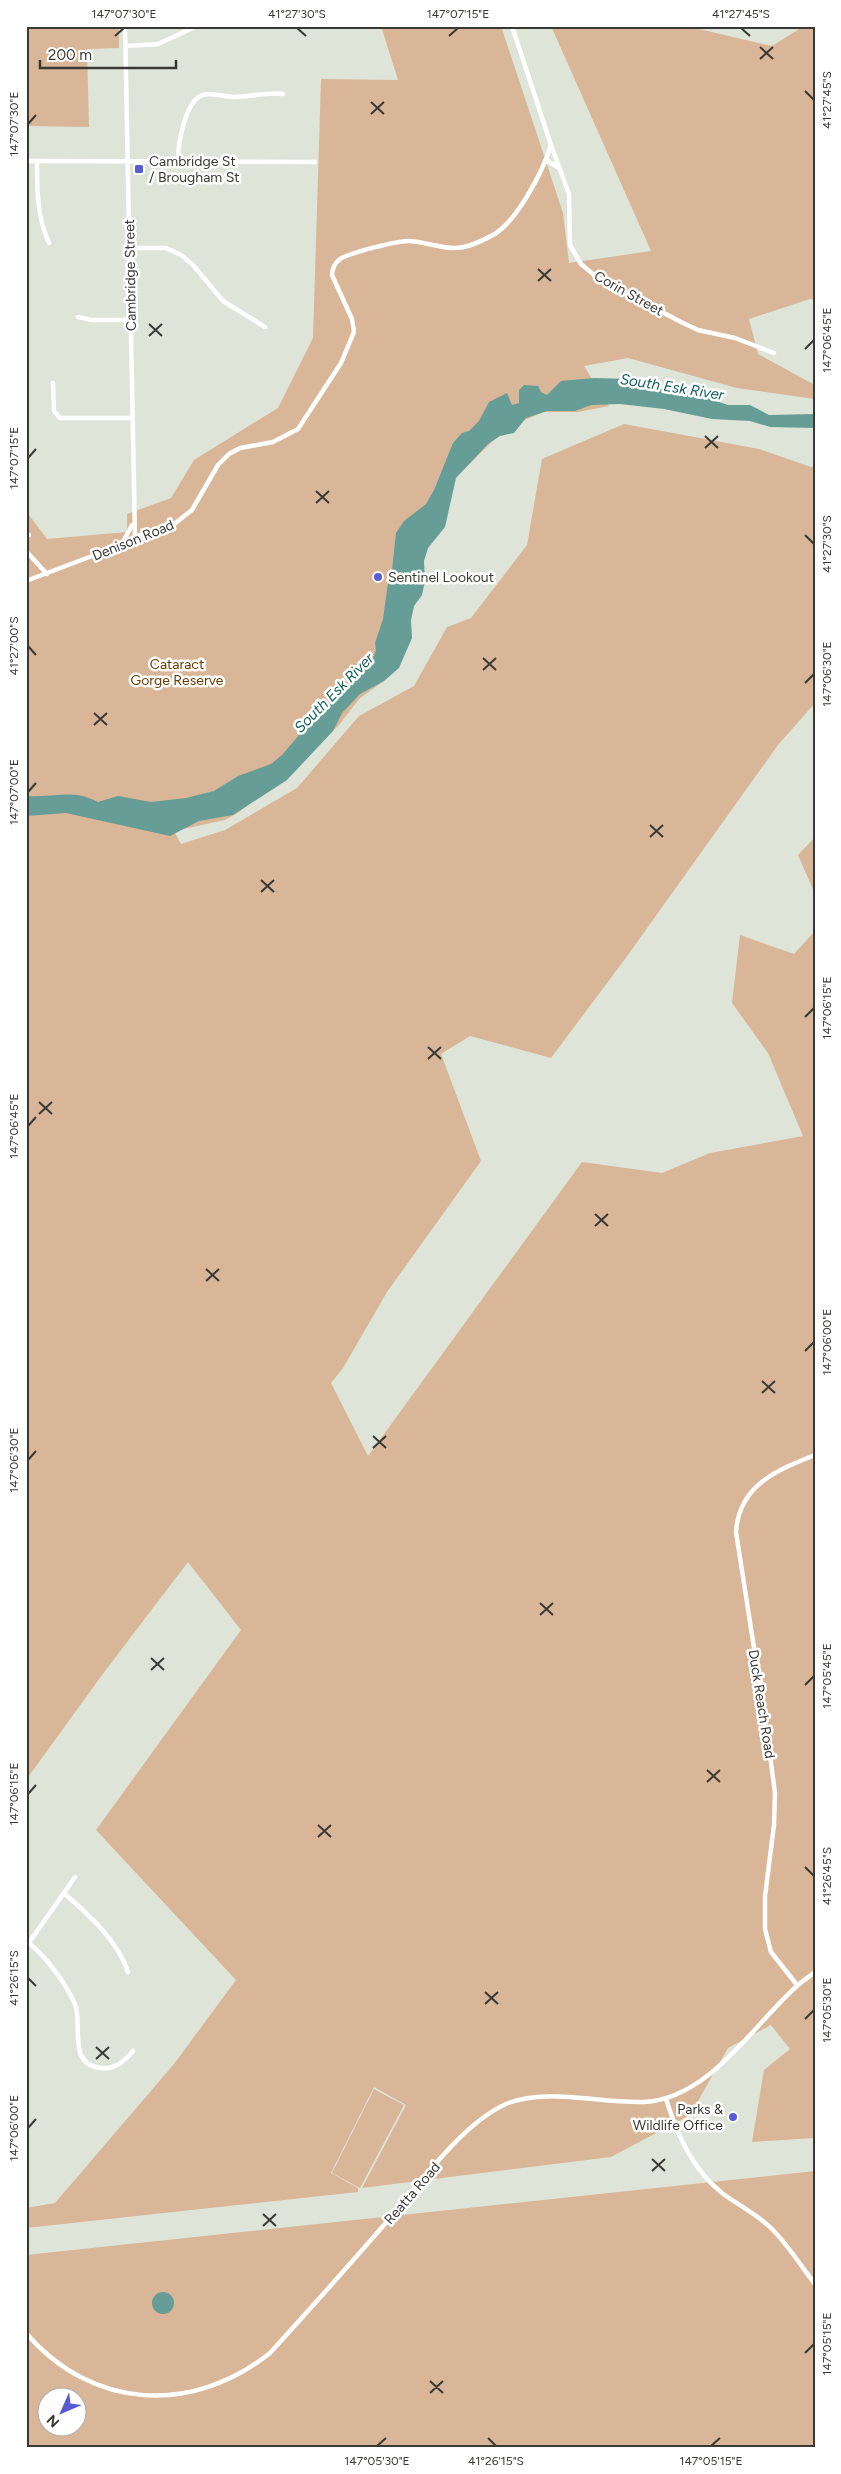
<svg xmlns="http://www.w3.org/2000/svg" width="841" height="2474" font-family="Figtree,sans-serif">
  <style>
    .green { fill: #d8b697; fill-rule: evenodd }
    .water { fill: #669d96 }
    .lines { fill: none; stroke-linecap: round; stroke-linejoin: round }
    .minor { stroke: #fff; stroke-width: 4.5 }
    .ticks { fill: none; stroke: #383935; stroke-width: 2 }
    .poi-dot { fill: #585cd4; stroke: #fff; stroke-width: 2 }
    .labels { text-anchor: middle; stroke-width: 5; stroke-linejoin: round; paint-order: stroke }
    .poi-label { font-size: 14px; fill: #383935; stroke: #fff; text-anchor: start }
    .street-label { font-size: 14px; fill: #383935; stroke: #fff }
    .park-label { font-size: 14px; fill: #683b00; stroke: #fff }
    .water-label { font-size: 15px; font-style: italic; fill: #14615a; stroke: #fff }
    .neatline { fill: none; stroke: #383935; stroke-width: 2 }
    .ticks-label { font-size: 12px; text-anchor: middle; fill: #383935 }
  </style>
  <rect width="100%" height="100%" fill="#dfe4d9"/>
  <path class="green" d="M26,26H119V48L87,49L89,127L26,126Z
    M381,26H501L563,213L569,263L651,251L551,26H686L772,46L804,26H811L815,31V299H810L749,319L758,354L813,384L815,399L737,388L628,358L584,366L609,406L578,412H544L522,421L499,435L426,506L385,680L359,699L339,725L273,787L236,814L225,820L174,831L181,844L225,830L297,788L359,716L414,686L447,627L471,618L527,545L542,459L624,424L759,449L811,467L815,466V703L778,745L625,959L551,1058L470,1036L441,1054L481,1161L387,1292L343,1368L331,1383L368,1456L582,1162L662,1173L710,1153L803,1136L768,1053L732,1003L740,935L794,954L815,931V2138L752,2142L764,2070L790,2049L771,2025L728,2048L690,2115L611,2157L362,2188L406,2105L374,2087L331,2173L358,2188V2192L26,2228V2208L55,2203L174,2064L236,1980L96,1830L241,1630L188,1562L102,1675L26,1780V511L47,539L127,532V514L171,498L194,460L278,408L313,338L321,79L398,80Z
    M815,837V894L798,855Z
    M374,2089L404,2105L360,2188L332,2173Z
    M815,2171V2448H26V2255ZM48,2396H78V2426H48Z"/>
  <path class="water" d="M594,378L629,379L662,389L704,397L728,405H750L769,415L815,414V428L770,427L750,421L712,419L664,409L620,404L591,405L575,411H547L526,418L514,433L500,436L488,444L456,478L445,527L428,548L424,561L425,581L422,595L414,606L411,620L412,638L399,668L384,681L360,694L342,713L333,731L287,780L233,815L199,821L170,836L66,813L26,816V796C53,798 73,788 98,802L118,796L151,802L186,798L214,791L238,776L271,764L282,755L305,728L371,664L376,650L375,643L383,619L388,583L392,570L396,533L404,521L426,504L434,490L453,443L462,433L469,431L479,421L489,402L507,393L512,405L519,403V390L524,385L538,386L541,392L547,395L561,381Z
    M152 2303a11 11 0 1 1 22 0a11 11 0 1 1-22 0Z"/>
  <g class="lines">
    <path class="minor" d="M125,26L135,537
      M512,26L551,145L569,194L570,245L581,264L599,279L681,322L698,330L735,338L774,353
      M126,46L158,44L197,26
      M178,160C178,145 185,100 203,95C212,92 224,97 233,97C250,97 266,92 283,94
      M546,160L559,168
      M26,161L315,162
      M37,161C37,189 37,217 49,243
      M129,248H166L181,255L193,265L223,301L265,327
      M78,317L92,320H131
      M53,383L54,411L60,418H132
      M26,535H29
      M123,542L132,525
      M26,551L47,574
      M26,581L108,550L135,537L173,525L192,510L218,465L229,454L240,448L273,442L298,429L341,363L354,332L352,319L332,275C332,269 335,263 340,259C349,253 399,240 410,241C425,242 440,248 455,248C466,248 482,241 491,236C516,224 543,171 551,145
      M65,1894C89,1915 118,1941 128,1972
      M29,1943C47,1958 65,1982 75,2004C83,2025 67,2065 101,2068C115,2070 125,2061 133,2051
      M26,1947L75,1877
      M797,1985L771,1952L765,1929V1896L774,1825L775,1793L766,1725L736,1532C739,1485 777,1470 815,1455
      M666,2099C677,2134 692,2169 722,2193C738,2205 758,2215 772,2229C788,2245 801,2266 815,2284
      M26,2333C92,2410 192,2415 270,2353C311,2308 351,2263 391,2217C421,2182 463,2123 506,2104C545,2087 602,2104 644,2102C709,2099 753,2025 797,1986C802,1981 809,1977 815,1972"/>
  </g>
  <path class="ticks" d="M297,28L306,36M741,28L750,36M115,36L124,28M449,36L458,28M760,47L773,59M760,59L773,47M805,91L814,100M371,102L384,114M371,114L384,102M28,124L36,115M538,269L551,281M538,281L551,269M149,324L162,336M149,336L162,324M805,349L814,340M705,436L718,448M705,448L718,436M28,458L36,449M316,491L329,503M316,503L329,491M805,535L814,544M28,646L36,655M483,658L496,670M483,670L496,658M805,683L814,674M94,713L107,725M94,725L107,713M28,792L36,783M650,825L663,837M650,837L663,825M261,880L274,892M261,892L274,880M805,1017L814,1008M428,1047L441,1059M428,1059L441,1047M39,1102L52,1114M39,1114L52,1102M28,1126L36,1117M595,1214L608,1226M595,1226L608,1214M206,1269L219,1281M206,1281L219,1269M805,1351L814,1342M762,1381L775,1393M762,1393L775,1381M373,1436L386,1448M373,1448L386,1436M28,1460L36,1451M540,1603L553,1615M540,1615L553,1603M151,1658L164,1670M151,1670L164,1658M805,1685L814,1676M707,1770L720,1782M707,1782L720,1770M28,1794L36,1785M318,1825L331,1837M318,1837L331,1825M805,1867L814,1876M28,1978L36,1986M485,1992L498,2004M485,2004L498,1992M805,2019L814,2010M96,2047L109,2059M96,2059L109,2047M28,2128L36,2119M652,2159L665,2171M652,2171L665,2159M263,2214L276,2226M263,2226L276,2214M805,2353L814,2344M430,2381L443,2393M430,2393L443,2381M488,2438L496,2446M377,2446L386,2438M711,2446L720,2438"/>
  <g class="poi-dot">
    <rect x="134" y="164" width="10" height="10" rx="2.5"/>
    <circle cx="378" cy="577" r="5"/>
    <circle cx="733" cy="2117" r="5"/>
  </g>
  <g class="labels">
    <g class="poi-label">
      <text x="149" y="166">Cambridge St<tspan x="149" dy="16">/ Brougham St</tspan></text>
      <text x="388" y="582">Sentinel Lookout</text>
      <text x="723" y="2114" text-anchor="end">Parks &amp;<tspan x="723" dy="16">Wildlife Office</tspan></text>
    </g>
    <g class="street-label">
      <text transform="translate(130 275) rotate(-91)" y="5">Cambridge Street</text>
      <text transform="translate(629 293) rotate(29)" y="5">Corin Street</text>
      <text transform="translate(133 540) rotate(-22)" y="5">Denison Road</text>
      <text transform="translate(762 1704) rotate(81)" y="5">Duck Reach Road</text>
      <text transform="translate(412 2193) rotate(-49)" y="5">Reatta Road</text>
    </g>
    <g class="park-label">
      <text x="177" y="669">Cataract<tspan x="177" dy="16">Gorge Reserve</tspan></text>
    </g>
    <g class="water-label">
      <text transform="translate(672 387) rotate(9)" y="5">South Esk River</text>
      <text transform="translate(334 693) rotate(-45)" y="5">South Esk River</text>
    </g>
  </g>
  <rect width="841" height="2474" fill="none" stroke="#ffffff" stroke-width="55"/>
  <g transform="translate(62 2412) rotate(225)"><circle r="24" fill="#ffffff" stroke="#afb0ae"/>
  <path d="M0-4L9 19L0 12L-9 19Z" fill="#585cd4"/>
  <text y="-8" font-size="14" font-weight="bold" text-anchor="middle" fill="#383935">N</text>
  </g>
  <path d="M40 60v8h136v-8" fill="none" stroke="#383935" stroke-width="2.5"/>
  <text x="48" y="60" font-size="15" fill="#383935" stroke="#ffffff" stroke-width="4" paint-order="stroke">200 m</text>
  <rect x="28" y="28" width="786" height="2418" class="neatline"/>
  <g class="ticks-label">
    <text x="124" y="18">147°07'30"E</text>
    <text x="297" y="18">41°27'30"S</text>
    <text x="458" y="18">147°07'15"E</text>
    <text x="741" y="18">41°27'45"S</text>
    <text transform="translate(827 100) rotate(-90)" y="4">41°27'45"S</text>
    <text transform="translate(14 124) rotate(-90)" y="4">147°07'30"E</text>
    <text transform="translate(827 340) rotate(-90)" y="4">147°06'45"E</text>
    <text transform="translate(14 458) rotate(-90)" y="4">147°07'15"E</text>
    <text transform="translate(827 544) rotate(-90)" y="4">41°27'30"S</text>
    <text transform="translate(14 646) rotate(-90)" y="4">41°27'00"S</text>
    <text transform="translate(827 674) rotate(-90)" y="4">147°06'30"E</text>
    <text transform="translate(14 792) rotate(-90)" y="4">147°07'00"E</text>
    <text transform="translate(827 1008) rotate(-90)" y="4">147°06'15"E</text>
    <text transform="translate(14 1126) rotate(-90)" y="4">147°06'45"E</text>
    <text transform="translate(827 1342) rotate(-90)" y="4">147°06'00"E</text>
    <text transform="translate(14 1460) rotate(-90)" y="4">147°06'30"E</text>
    <text transform="translate(827 1676) rotate(-90)" y="4">147°05'45"E</text>
    <text transform="translate(14 1794) rotate(-90)" y="4">147°06'15"E</text>
    <text transform="translate(827 1876) rotate(-90)" y="4">41°26'45"S</text>
    <text transform="translate(14 1978) rotate(-90)" y="4">41°26'15"S</text>
    <text transform="translate(827 2010) rotate(-90)" y="4">147°05'30"E</text>
    <text transform="translate(14 2128) rotate(-90)" y="4">147°06'00"E</text>
    <text transform="translate(827 2344) rotate(-90)" y="4">147°05'15"E</text>
    <text x="377" y="2465">147°05'30"E</text>
    <text x="496" y="2465">41°26'15"S</text>
    <text x="711" y="2465">147°05'15"E</text>
  </g>
</svg>
